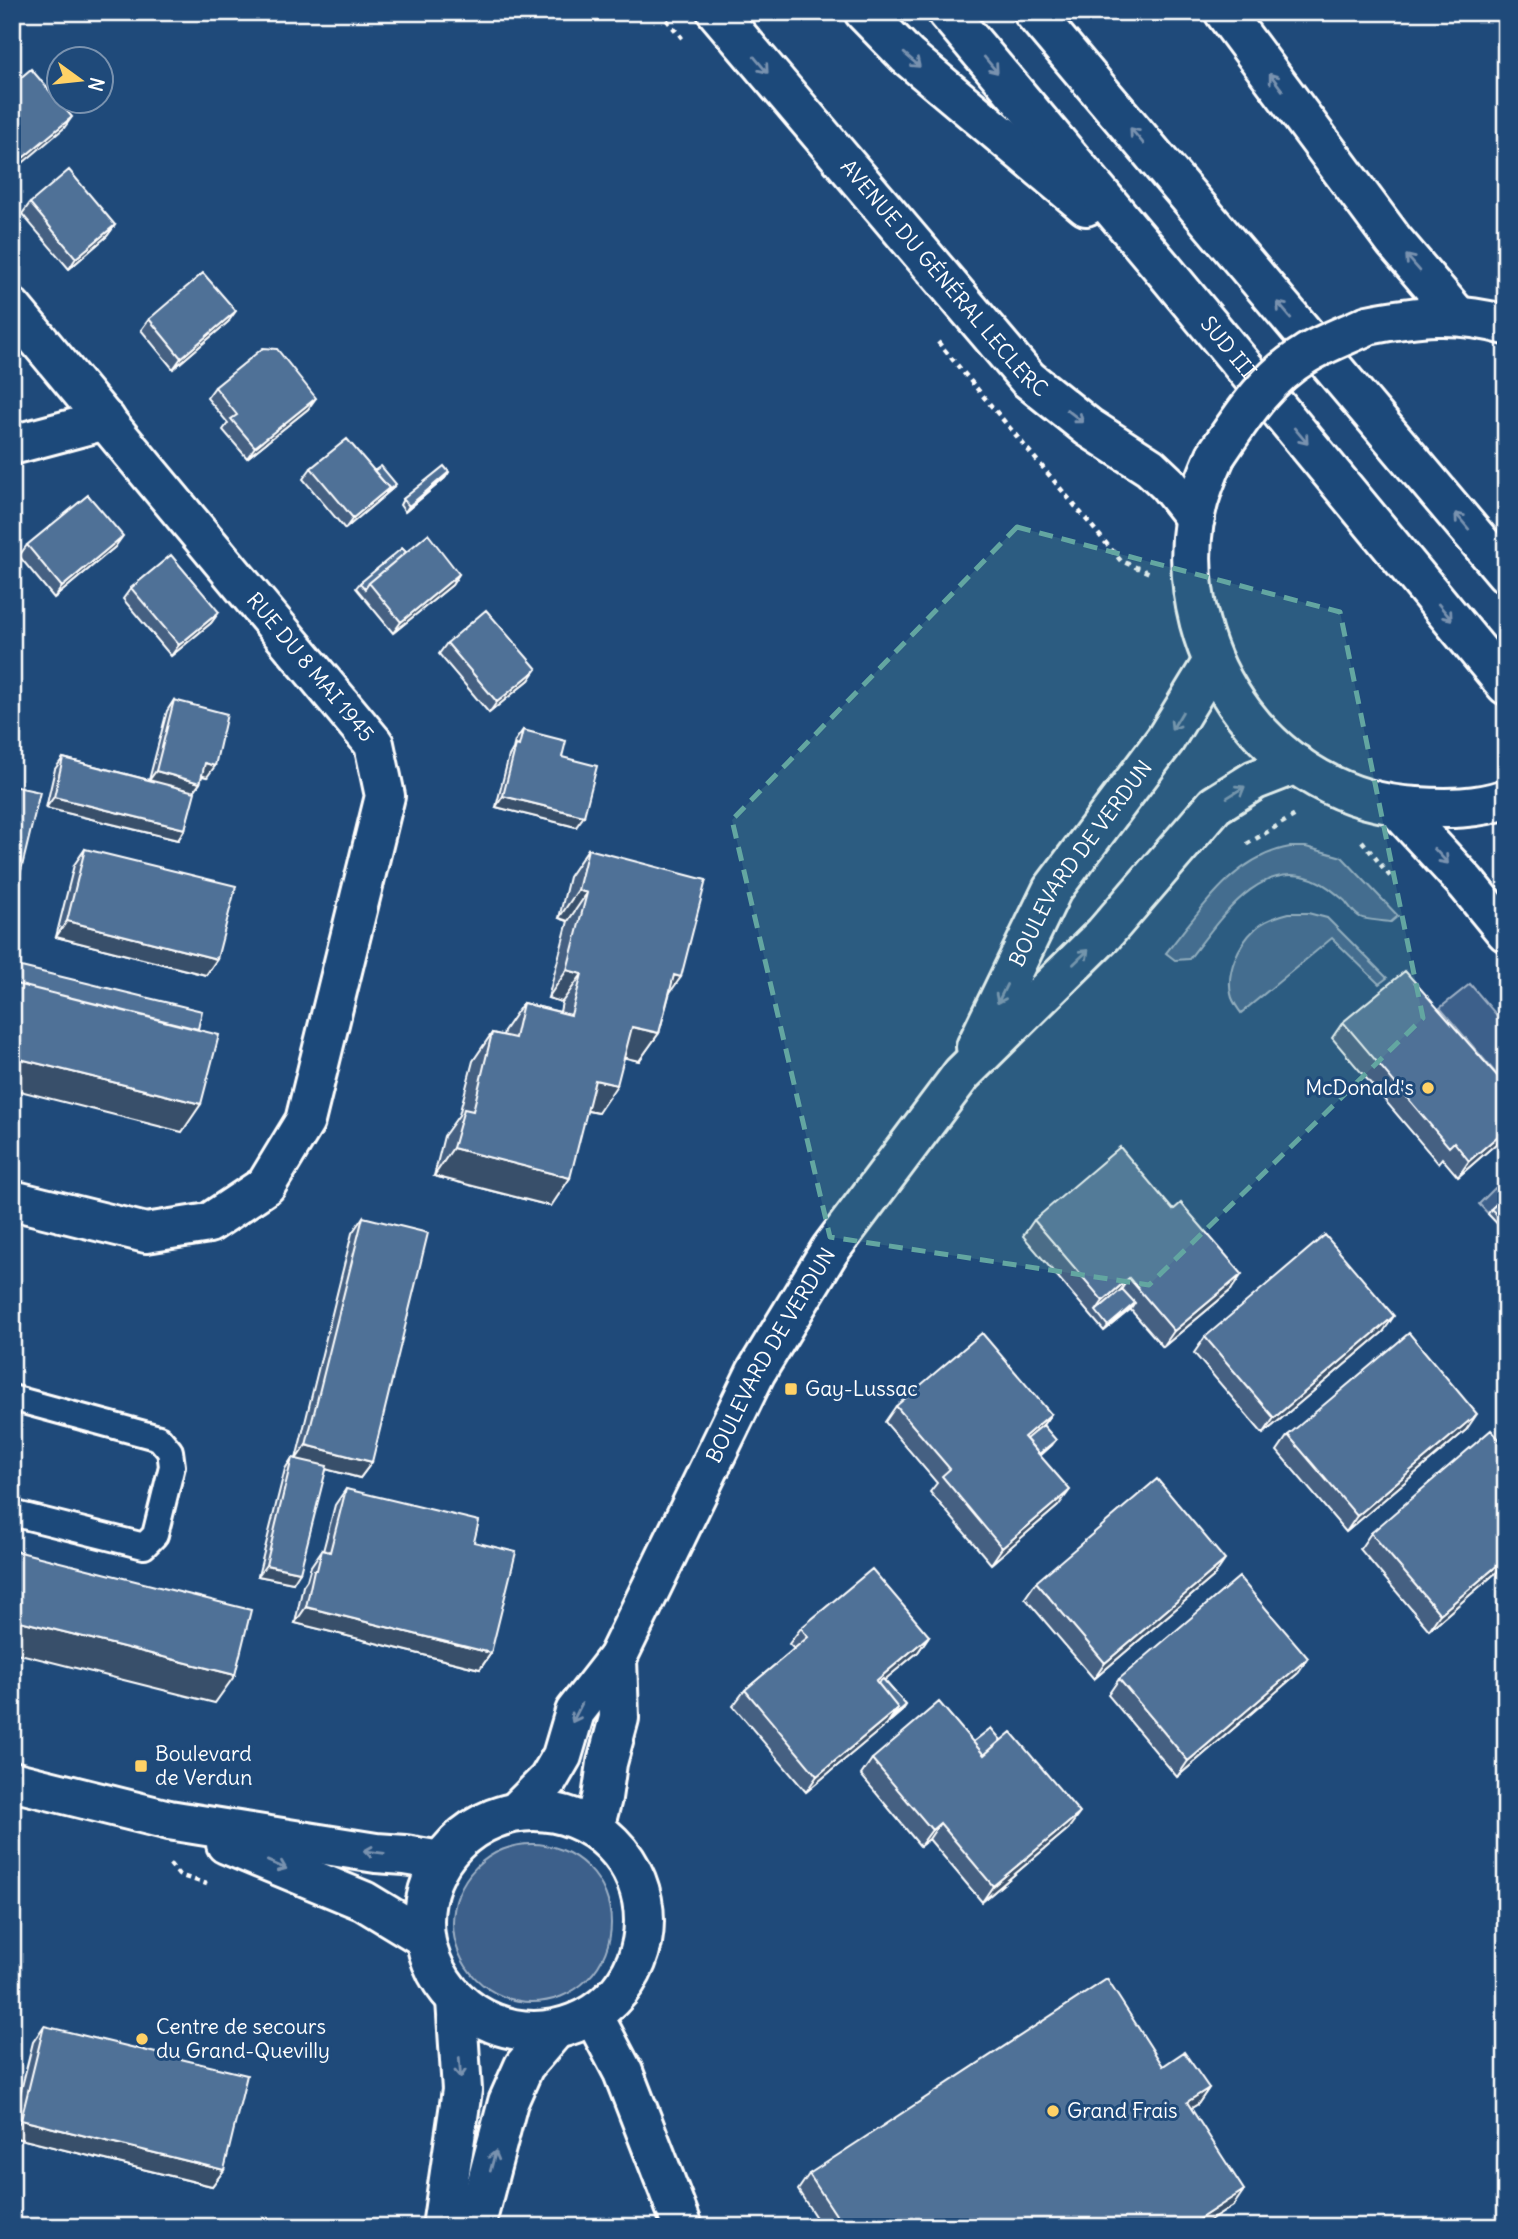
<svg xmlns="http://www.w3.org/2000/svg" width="1518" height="2239" font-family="Delius,sans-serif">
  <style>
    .green { fill: #3c618b; stroke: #9eb0c5; stroke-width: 2 }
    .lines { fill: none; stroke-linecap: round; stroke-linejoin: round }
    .service-casing { stroke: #fff; stroke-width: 30 }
    .minor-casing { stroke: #fff; stroke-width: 44 }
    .tertiary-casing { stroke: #fff; stroke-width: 44 }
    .secondary-casing { stroke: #fff; stroke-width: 44 }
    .trunk-casing { stroke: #fff; stroke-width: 44 }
    .path { stroke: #fff; stroke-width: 4.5; stroke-dasharray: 5 5; stroke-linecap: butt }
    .service { stroke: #1f4a7a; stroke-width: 24 }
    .minor { stroke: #1f4a7a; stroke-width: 38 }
    .tertiary { stroke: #1f4a7a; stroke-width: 38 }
    .secondary { stroke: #1f4a7a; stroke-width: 38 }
    .trunk { stroke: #1f4a7a; stroke-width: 38 }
    .secondary-bridge-casing { stroke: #fff; stroke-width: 44; stroke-linecap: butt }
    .secondary-bridge { stroke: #1f4a7a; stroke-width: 38 }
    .wall { fill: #456182; stroke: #fff; stroke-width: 2 }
    .shaded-wall { fill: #384f6a; stroke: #fff; stroke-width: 2 }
    .building { fill: #507197; stroke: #fff; stroke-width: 2 }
    .oneway { stroke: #7992af }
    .marked { fill: #63a6a1; fill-opacity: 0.2; stroke: #63a6a1; stroke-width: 5; stroke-dasharray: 14 9; stroke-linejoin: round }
    .poi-dot { fill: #ffd166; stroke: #1f4a7a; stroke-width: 2.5 }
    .labels { text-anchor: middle; stroke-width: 6; stroke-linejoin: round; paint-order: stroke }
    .street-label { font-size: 21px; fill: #fff; stroke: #1f4a7a }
    .poi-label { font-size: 21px; fill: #fff; stroke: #1f4a7a; text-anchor: start }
  </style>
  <rect width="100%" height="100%" fill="#1f4a7a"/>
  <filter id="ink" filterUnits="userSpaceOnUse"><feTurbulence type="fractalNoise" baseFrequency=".0143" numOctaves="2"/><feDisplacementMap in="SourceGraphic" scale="14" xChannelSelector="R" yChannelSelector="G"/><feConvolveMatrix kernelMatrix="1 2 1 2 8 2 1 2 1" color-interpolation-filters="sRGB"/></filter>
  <g filter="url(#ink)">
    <path class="green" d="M1290,847H1306L1342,857L1398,916L1391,922C1384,921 1365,920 1360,917C1354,914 1349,906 1345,901C1338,895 1328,886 1319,882C1261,853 1219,921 1189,959L1175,960L1166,953C1200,911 1233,857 1290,847Z
      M1289,913H1308L1327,918L1387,978L1379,984L1332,938L1241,1013C1237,1007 1232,1001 1231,994C1226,971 1239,944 1255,929C1264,920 1277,916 1289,913Z
      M1470,984L1506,1026V1085L1440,1008Z
      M1495,1188L1503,1198L1506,1233L1479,1204Z
      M453 1923a79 79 0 1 1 158 0a79 79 0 1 1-158 0Z"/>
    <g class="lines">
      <defs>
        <path id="service" d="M12,1398L159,1438L170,1451L172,1466L155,1535L144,1546L12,1513"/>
        <g id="minor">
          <path d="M1224,12L1394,241L1457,315"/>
          <path id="s1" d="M12,308L374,744L385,796L305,1121L266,1185L209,1223L146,1233L12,1200"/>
          <path d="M12,445L106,420"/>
          <path d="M593,2015L623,2072L683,2227"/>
        </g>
        <g id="tertiary">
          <path id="s2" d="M717,12L1028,379L1088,427L1150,467L1168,484L1195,518"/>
          <path d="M12,1781L169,1820L376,1853L405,1855L441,1861"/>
          <path d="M226,1844L364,1901L425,1938"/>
        </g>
        <g id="secondary">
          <path d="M1368,325C1418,315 1456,311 1506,325"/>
          <path d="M1216,455C1207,475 1198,497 1194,520C1173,658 1272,800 1417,807C1447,809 1477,809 1506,799"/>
          <path d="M1395,806L1466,883L1506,932"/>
          <path id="s3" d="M976,1047L1052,890L1165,740L1212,663"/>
          <circle cx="534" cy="1921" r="110"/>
          <path id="s4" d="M516,1812L548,1780L562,1756L575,1712L617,1658L756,1372L830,1250L962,1074L1104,934L1215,805L1255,780L1296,764"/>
          <path d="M594,1828L602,1798L607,1763L619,1718L617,1658"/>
          <path d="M442,2227L462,2090L456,2000"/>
          <path d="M475,2227L508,2102L524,2066L555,2030"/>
        </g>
        <g id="trunk">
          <path d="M864,12L907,56L1086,206"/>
          <path id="s5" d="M947,12L1164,270L1506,685"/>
          <path d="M1033,12L1506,573"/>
        </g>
      </defs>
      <use href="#service" class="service-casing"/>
      <use href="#minor" class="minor-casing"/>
      <use href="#tertiary" class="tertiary-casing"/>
      <use href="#secondary" class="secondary-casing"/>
      <use href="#trunk" class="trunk-casing"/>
      <path class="path" d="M660,12L682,38
        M938,342L1121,561L1150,573
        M1362,841L1393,880
        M1247,844L1297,814
        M170,1864L179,1875L207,1884"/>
      <use href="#service" class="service"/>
      <use href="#minor" class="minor"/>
      <use href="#tertiary" class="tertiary"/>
      <use href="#secondary" class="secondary"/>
      <use href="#trunk" class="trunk"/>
      <defs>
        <path id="secondary-bridge" d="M1216,455C1242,417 1265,379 1305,355C1324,343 1347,335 1368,325"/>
      </defs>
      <use href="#secondary-bridge" class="secondary-bridge-casing"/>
      <use href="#secondary-bridge" class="secondary-bridge"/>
    </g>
    <path class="wall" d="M30,203L115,225L107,236L69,269L22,214Z
      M149,319L228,322L173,369L141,330Z
      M215,387L308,409L247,458L223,430L228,423L207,398Z
      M311,468L374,471L392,489L345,529L303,479Z
      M449,472L445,478L405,512L400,505L403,499Z
      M27,545L115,547L54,598L19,556Z
      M406,552L459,574L452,585L393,633L356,588L360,583Z
      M131,588L219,612L211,623L171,656L123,599Z
      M447,643L529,680L489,713L439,654Z
      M174,700L207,777L202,776L200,783L194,791L185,829L178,840L46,808L55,769L63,758L149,780L167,711Z
      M523,730L562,757L576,827L496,807L509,756L513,749L515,741Z
      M85,849L217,959L206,975L56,937L74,865Z
      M588,849L670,992L659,1033L639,1061L624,1057L598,1113L587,1111L551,1206L434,1176L444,1136L459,1115L473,1061L492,1033L503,1036L504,1031L523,1003L560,1012L562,1002L548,998L568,921L559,918L569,877Z
      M1343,1022L1506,1086V1135L1458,1177L1442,1158L1438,1163L1332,1038Z
      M1506,1195V1233L1488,1214L1491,1209Z
      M363,1217L372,1462L360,1478L326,1469L293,1583L258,1576L285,1469L292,1458L296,1459L352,1233Z
      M1034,1220L1231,1290L1163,1347L1130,1309L1104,1331L1023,1236Z
      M1383,1332L1263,1434L1194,1353L1205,1337Z
      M896,1406L1051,1414L1043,1425L1052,1445L1040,1456L1058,1506L991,1564L930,1492L937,1483L885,1422Z
      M1466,1430L1346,1532L1277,1451L1288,1435Z
      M1506,1447V1564L1429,1630L1360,1549L1371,1533Z
      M346,1489L474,1542L491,1653L480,1669L295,1623L303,1586L307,1580L311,1566L322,1550L323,1551L335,1505Z
      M1214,1576L1094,1679L1025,1598L1036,1582Z
      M801,1628L929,1636L918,1652L884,1680L906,1705L902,1711L806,1792L733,1706L745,1690L794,1649L789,1644Z
      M1297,1674L1177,1777L1108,1695L1119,1679Z
      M973,1742L1068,1829L982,1902L929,1839L920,1846L861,1775L872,1759Z
      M44,2026L224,2170L212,2186L12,2137V2127L33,2042Z
      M1163,2066L1209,2088L1198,2104L1191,2108L1233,2206L1200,2227H822L798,2190L809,2174Z"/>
    <path class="shaded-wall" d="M72,117L64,128L12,172V167Z
      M115,225L107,236L69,269L76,258Z
      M236,311L228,322L173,369L181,358Z
      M316,398L308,409L247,458L255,447Z
      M449,472L445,478L405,512L409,506Z
      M396,484L392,489L345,529L353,518L389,488Z
      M123,536L115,547L54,598L62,587Z
      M459,574L452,585L393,633L401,622Z
      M219,612L211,623L171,656L179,645Z
      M537,669L529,680L489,713L497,702Z
      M205,763L215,766L207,777L197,774Z
      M156,771L200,783L192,794L148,782Z
      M503,796L584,816L576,827L496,807Z
      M54,797L185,829L178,840L46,808Z
      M578,890L587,893L568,921L559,918Z
      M67,921L217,959L206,975L56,937Z
      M567,970L582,974L562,1002L548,998Z
      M674,975L681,977L661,1005Z
      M632,1027L659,1033L639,1061L613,1055Z
      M12,1057L201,1104L182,1132L12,1089Z
      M595,1080L617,1085L598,1113L575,1108Z
      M1506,1129V1135L1458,1177L1469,1161Z
      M453,1148L570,1178L551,1206L434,1176Z
      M1242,1274L1231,1290L1163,1347L1174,1331Z
      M1129,1278L1118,1294L1096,1311L1103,1301Z
      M1135,1303L1131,1309L1104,1331L1108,1326Z
      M1394,1316L1383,1332L1263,1434L1274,1418Z
      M1051,1414L1039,1430L1018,1449L1024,1437Z
      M1477,1414L1466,1430L1346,1532L1357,1516Z
      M1056,1440L1052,1445L1026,1468L1029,1462Z
      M306,1445L372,1462L360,1478L295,1461Z
      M1070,1490L1058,1506L991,1564L1002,1548Z
      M1506,1558V1564L1429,1630L1440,1614Z
      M1225,1560L1214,1576L1094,1679L1105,1663Z
      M266,1565L300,1572L293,1583L258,1576Z
      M306,1607L491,1653L480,1669L295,1623Z
      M12,1619L235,1675L215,1703L12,1652Z
      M929,1636L918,1652L870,1692L876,1681Z
      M1308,1658L1297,1674L1177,1777L1188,1761Z
      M906,1705L902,1711L887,1724L891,1718Z
      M898,1708L887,1724L806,1792L817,1776Z
      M1080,1813L1068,1829L982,1902L993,1886Z
      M940,1823L929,1839L920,1846L932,1830Z
      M1209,2088L1198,2104L1175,2118L1187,2102Z
      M21,2120L224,2170L212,2186L12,2137V2133Z
      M1244,2190L1233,2206L1200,2227H1187Z"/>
    <path class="building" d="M31,69L72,117L12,167V97L16,93L12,89V85Z
      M69,170L115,225L76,258L30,203Z
      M203,273L236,311L181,358L149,319Z
      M263,348L277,349L316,398L255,447L231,419L237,415L215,387Z
      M347,439L389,488L353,518L311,468Z
      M381,466L396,484L385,493L389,488L374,471Z
      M444,466L449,472L409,506L403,499Z
      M88,495L123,536L62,587L27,545Z
      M428,534L459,574L401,622L369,583Z
      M402,548L406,552L369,583L365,589L360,583Z
      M171,555L219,612L179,645L131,588Z
      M486,610L537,669L497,702L447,643Z
      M174,700L227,714L215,766L205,763L200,783L156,771Z
      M523,730L566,741L562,757L597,766L584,816L503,796L516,745L519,746Z
      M63,758L195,792L185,829L54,797Z
      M12,786L40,792L12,908Z
      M85,849L236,886L217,959L67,921Z
      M588,849L706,880L681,977L674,975L659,1033L632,1027L617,1085L595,1080L570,1178L453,1148L464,1109L473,1111L492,1033L515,1038L523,1003L571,1015L582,974L567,970L587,893L578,890Z
      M13,965L202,1011L198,1029L12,983V969Z
      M1405,971L1506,1086V1129L1469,1161L1454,1142L1449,1147L1343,1022Z
      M12,983L219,1035L201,1104L12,1057Z
      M1120,1147L1173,1210L1181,1203L1242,1274L1174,1331L1129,1278L1103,1301L1034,1220Z
      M1506,1195V1223L1491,1209Z
      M363,1217L428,1233L372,1462L306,1445Z
      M1325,1235L1394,1316L1274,1418L1205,1337Z
      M1122,1289L1135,1303L1108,1326L1096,1311Z
      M982,1333L1051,1414L1024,1437L1070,1490L1002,1548L942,1476L950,1469L896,1406Z
      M1409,1333L1477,1414L1357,1516L1288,1435Z
      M1043,1425L1056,1440L1039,1454L1026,1439Z
      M1491,1430L1506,1447V1558L1440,1614L1371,1533Z
      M292,1458L327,1466L300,1572L266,1565Z
      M1157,1479L1225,1560L1105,1663L1036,1582Z
      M346,1489L479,1521L474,1542L516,1552L491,1653L306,1607L314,1570H317L322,1550L330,1552Z
      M12,1550L251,1610L235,1675L12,1619Z
      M872,1569L929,1636L876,1681L898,1708L817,1776L745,1690L808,1637L801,1628Z
      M1239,1577L1308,1658L1188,1761L1119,1679Z
      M883,1679L906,1705L891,1718L898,1708L878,1683Z
      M939,1702L984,1755L1011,1732L1080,1813L993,1886L940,1823L932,1830L872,1759Z
      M991,1728L1001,1740L984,1755L973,1742Z
      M1107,1979L1163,2066L1184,2052L1209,2088L1187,2102L1244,2190L1187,2227H844L809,2174Z
      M44,2026L247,2075L224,2170L21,2120Z"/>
    <defs><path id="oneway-shaft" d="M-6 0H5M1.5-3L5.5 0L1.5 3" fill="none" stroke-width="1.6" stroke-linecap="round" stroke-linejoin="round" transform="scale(1.75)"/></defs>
    <g class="oneway">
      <use href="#oneway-shaft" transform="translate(912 60) rotate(41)"/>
      <use href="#oneway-shaft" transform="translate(761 65) rotate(50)"/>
      <use href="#oneway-shaft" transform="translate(991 65) rotate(50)"/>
      <use href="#oneway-shaft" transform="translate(1276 82) rotate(-127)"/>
      <use href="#oneway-shaft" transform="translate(1137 136) rotate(-130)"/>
      <use href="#oneway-shaft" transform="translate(1413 263) rotate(-131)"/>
      <use href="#oneway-shaft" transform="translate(1284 310) rotate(-130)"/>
      <use href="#oneway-shaft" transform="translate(1075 416) rotate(38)"/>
      <use href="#oneway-shaft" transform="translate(1301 436) rotate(50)"/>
      <use href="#oneway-shaft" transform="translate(1462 521) rotate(-130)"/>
      <use href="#oneway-shaft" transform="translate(1445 612) rotate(50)"/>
      <use href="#oneway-shaft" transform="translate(1177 721) rotate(121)"/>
      <use href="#oneway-shaft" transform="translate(1236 792) rotate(-32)"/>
      <use href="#oneway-shaft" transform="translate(1441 856) rotate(47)"/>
      <use href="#oneway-shaft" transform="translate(1081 957) rotate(-44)"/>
      <use href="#oneway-shaft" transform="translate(1002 994) rotate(116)"/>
      <use href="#oneway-shaft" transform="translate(577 1713) rotate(117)"/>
      <use href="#oneway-shaft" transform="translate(374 1852) rotate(-173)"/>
      <use href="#oneway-shaft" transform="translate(277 1865) rotate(23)"/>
      <use href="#oneway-shaft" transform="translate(460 2068) rotate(86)"/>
      <use href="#oneway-shaft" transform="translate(493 2161) rotate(-75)"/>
    </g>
  </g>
  <path class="marked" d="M1017,527L1340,612L1423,1018L1149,1285L830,1237L732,820Z"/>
  <g class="poi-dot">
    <circle cx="1428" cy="1088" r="7"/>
    <rect x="784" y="1382" width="14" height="14" rx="3.5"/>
    <rect x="134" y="1759" width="14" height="14" rx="3.5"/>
    <circle cx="142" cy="2039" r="7"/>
    <circle cx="1053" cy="2111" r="7"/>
  </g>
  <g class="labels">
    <g class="street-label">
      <text dy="7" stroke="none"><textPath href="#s2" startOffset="350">AVENUE DU GÉNÉRAL LECLERC</textPath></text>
      <text dy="7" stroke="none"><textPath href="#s5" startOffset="438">SUD III</textPath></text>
      <text dy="7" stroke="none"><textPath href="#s1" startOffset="467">RUE DU 8 MAI 1945</textPath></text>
      <text dy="7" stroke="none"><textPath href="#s3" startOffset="212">BOULEVARD DE VERDUN</textPath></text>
      <text dy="7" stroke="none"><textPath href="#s4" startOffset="527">BOULEVARD DE VERDUN</textPath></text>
    </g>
    <g class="poi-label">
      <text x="1414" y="1095" text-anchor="end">McDonald's</text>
      <text x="805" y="1396">Gay-Lussac</text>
      <text x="155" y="1761">Boulevard<tspan x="155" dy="24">de Verdun</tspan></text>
      <text x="156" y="2034">Centre de secours<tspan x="156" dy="24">du Grand-Quevilly</tspan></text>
      <text x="1067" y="2118">Grand Frais</text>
    </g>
  </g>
  <rect width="1518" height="2239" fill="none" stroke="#1f4a7a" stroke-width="42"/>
  <rect x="21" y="21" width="1476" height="2197" fill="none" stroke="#fff" stroke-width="2.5" filter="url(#ink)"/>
  <g transform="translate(80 80) rotate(105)"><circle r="33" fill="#1f4a7a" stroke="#7992af" stroke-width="2"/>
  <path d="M0-5L12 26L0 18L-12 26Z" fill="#ffd166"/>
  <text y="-10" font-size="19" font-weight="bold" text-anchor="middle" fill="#ffffff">N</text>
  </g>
</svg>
